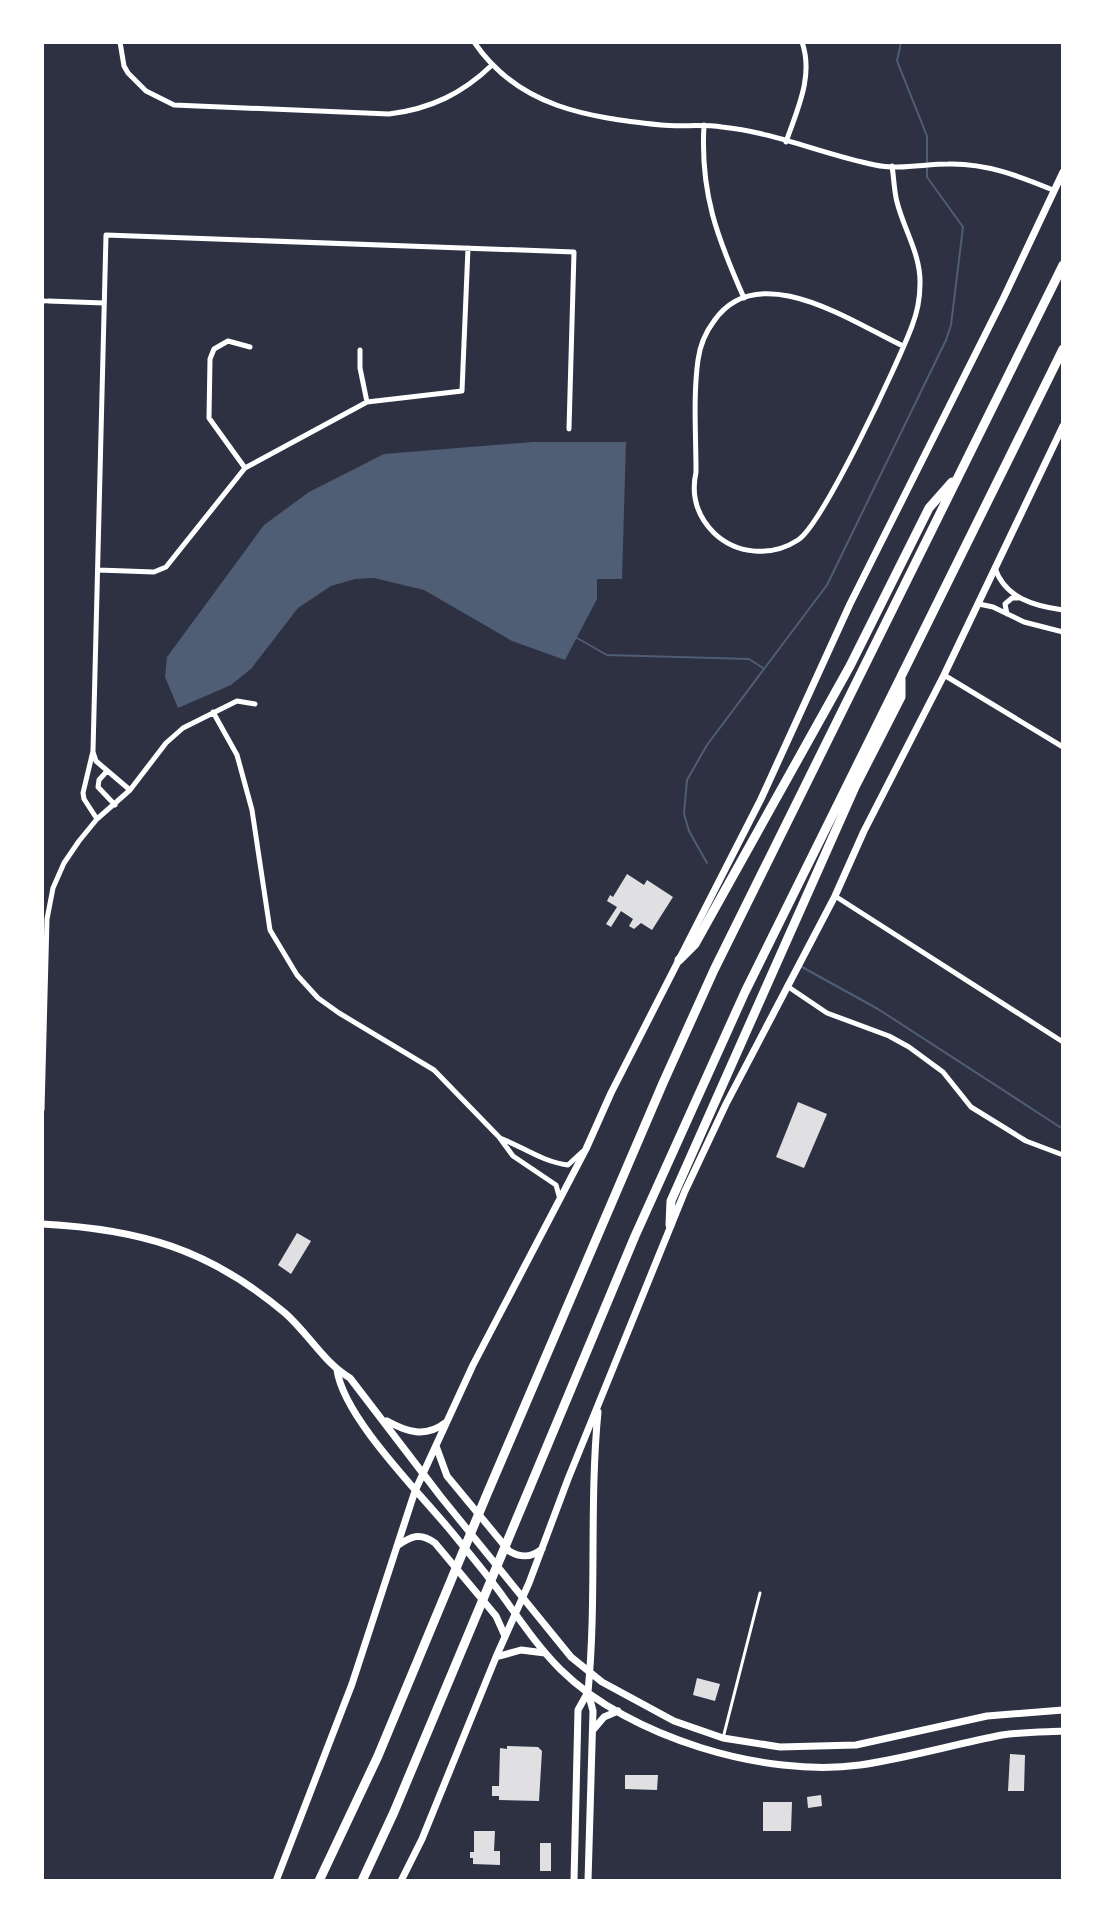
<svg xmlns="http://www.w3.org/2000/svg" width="1105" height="1923" font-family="Arial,sans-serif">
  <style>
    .water { fill: #4f5d75 }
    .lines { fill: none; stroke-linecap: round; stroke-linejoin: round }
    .stream { stroke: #4f5d75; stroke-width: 2 }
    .building { fill: #e0e0e3 }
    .service { stroke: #fff; stroke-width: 3 }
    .minor { stroke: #fff; stroke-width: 5 }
    .secondary { stroke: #fff; stroke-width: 7 }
    .motorway { stroke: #fff; stroke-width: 9 }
  </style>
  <rect width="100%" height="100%" fill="#2d3142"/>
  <path class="water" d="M533,442H626L622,579H597V599L565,660L512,641L424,590L374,578L355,579L331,586L298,608L251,669L231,685L178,708L165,677L167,657L264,525L309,492L384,454Z"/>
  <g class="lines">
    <path class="stream" d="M901,42L897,61L927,136V162
      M577,638L607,655L749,659L763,668
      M707,863L689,831L684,814L687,780L707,745L827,585L946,340L951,325L963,227L927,177V168
      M802,967L878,1009L1063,1129"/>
  </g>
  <path class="building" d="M627,874L644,885L647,880L673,897L652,930L641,923L634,929L629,926L633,919L621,911L611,927L606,924L617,907L607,901L610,895L613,897Z
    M798,1102L827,1114L804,1168L776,1157Z
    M297,1233L311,1241L291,1274L278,1265Z
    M697,1678L720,1684L715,1701L693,1695Z
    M507,1746L538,1747L542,1751L539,1801L499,1800V1796H492V1786H499L500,1748L507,1749Z
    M1010,1754L1025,1755L1024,1791H1008Z
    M625,1775H658L657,1790L625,1789Z
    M821,1795L822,1806L808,1808L807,1797Z
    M763,1802H792L791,1831H763Z
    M474,1831H495L494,1851H500V1865L473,1864V1858H470V1852H474Z
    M540,1843H551V1871H540Z"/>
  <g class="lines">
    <path class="service" d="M723,1738L760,1593"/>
    <path class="minor" d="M120,42L124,66L128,73L146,91L174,105L389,114C431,109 463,93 492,65
      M474,42C519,108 588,117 661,125C681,127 702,124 722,127C774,132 824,155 875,165C898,170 925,164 948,164C986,163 1019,176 1053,190
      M704,125C700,193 717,237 744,298
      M786,142C797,110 814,76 802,42
      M892,166C894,178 894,191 897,202C904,230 921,255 920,284C920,298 917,313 912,326C899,361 823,524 798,540C772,557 737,555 714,533C697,516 691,495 696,472C696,435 693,396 698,360C700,345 705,333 714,321C758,257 852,322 903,346
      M42,301H45
      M48,301L104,303
      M360,350V368L367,402
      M245,468L209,418L210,359L214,349L228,341L250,347
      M995,568C1005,598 1034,606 1063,610
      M98,570L154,572L166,567L245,468L367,402L462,391L468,248
      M979,604L993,607L1024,622L1063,632
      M1007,614L1005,604L1012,598H1018
      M944,675L1063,747
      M213,712L237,755L252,810L270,930L297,975L318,998L339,1013L434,1070L499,1137L513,1156L556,1185L560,1199
      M93,752L96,761L130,790
      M107,771L99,780L98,787L115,805
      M97,819L84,799L83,793L93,751L106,235L574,252L569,429
      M835,896L1063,1042
      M787,986L827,1013L889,1036L909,1047L943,1072L971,1107L1026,1141L1063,1155
      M42,1110L47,919L53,888L64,863L79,841L97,819L130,790L166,743L183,728L237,701L255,704
      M500,1138C523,1147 543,1162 568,1165L582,1152"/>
    <path class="secondary" d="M42,1224C140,1229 209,1249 285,1313C308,1333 324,1363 350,1378L441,1497L571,1657L602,1682L674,1721L723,1738L780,1747L856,1745L987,1716L1063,1710
      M337,1370C344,1419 423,1496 455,1536C472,1557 489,1577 504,1598C522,1623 539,1648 561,1670C629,1737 765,1778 860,1765C908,1758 955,1744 1002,1735C1022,1732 1043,1732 1063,1731
      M387,1421C407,1432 425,1438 445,1423
      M436,1446L447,1476L509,1551C521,1558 531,1558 542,1549
      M397,1546C411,1536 420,1532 435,1543L496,1616L505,1636
      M496,1657L521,1650L545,1653
      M593,1730L604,1717L618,1711
      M276,1881L352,1684L415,1491L473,1365L586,1149L611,1093L761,799L850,604L1004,297L1063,172
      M401,1881L422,1839L496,1657L529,1583L568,1479L685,1191L726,1104L835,896L864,831L944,675L1063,426
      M574,1881L578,1710L588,1692
      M588,1881L593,1711L588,1692C597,1599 589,1505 598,1412"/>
    <path class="motorway" d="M679,960L695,944L850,666L929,508L952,482
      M670,1225L671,1201L855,787L901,697V679
      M319,1881L378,1756L487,1494L663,1083L714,970L1063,265
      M362,1881L394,1812L635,1236L745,992L1063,349"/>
  </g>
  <rect width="1105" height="1923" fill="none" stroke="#ffffff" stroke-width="88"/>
</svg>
